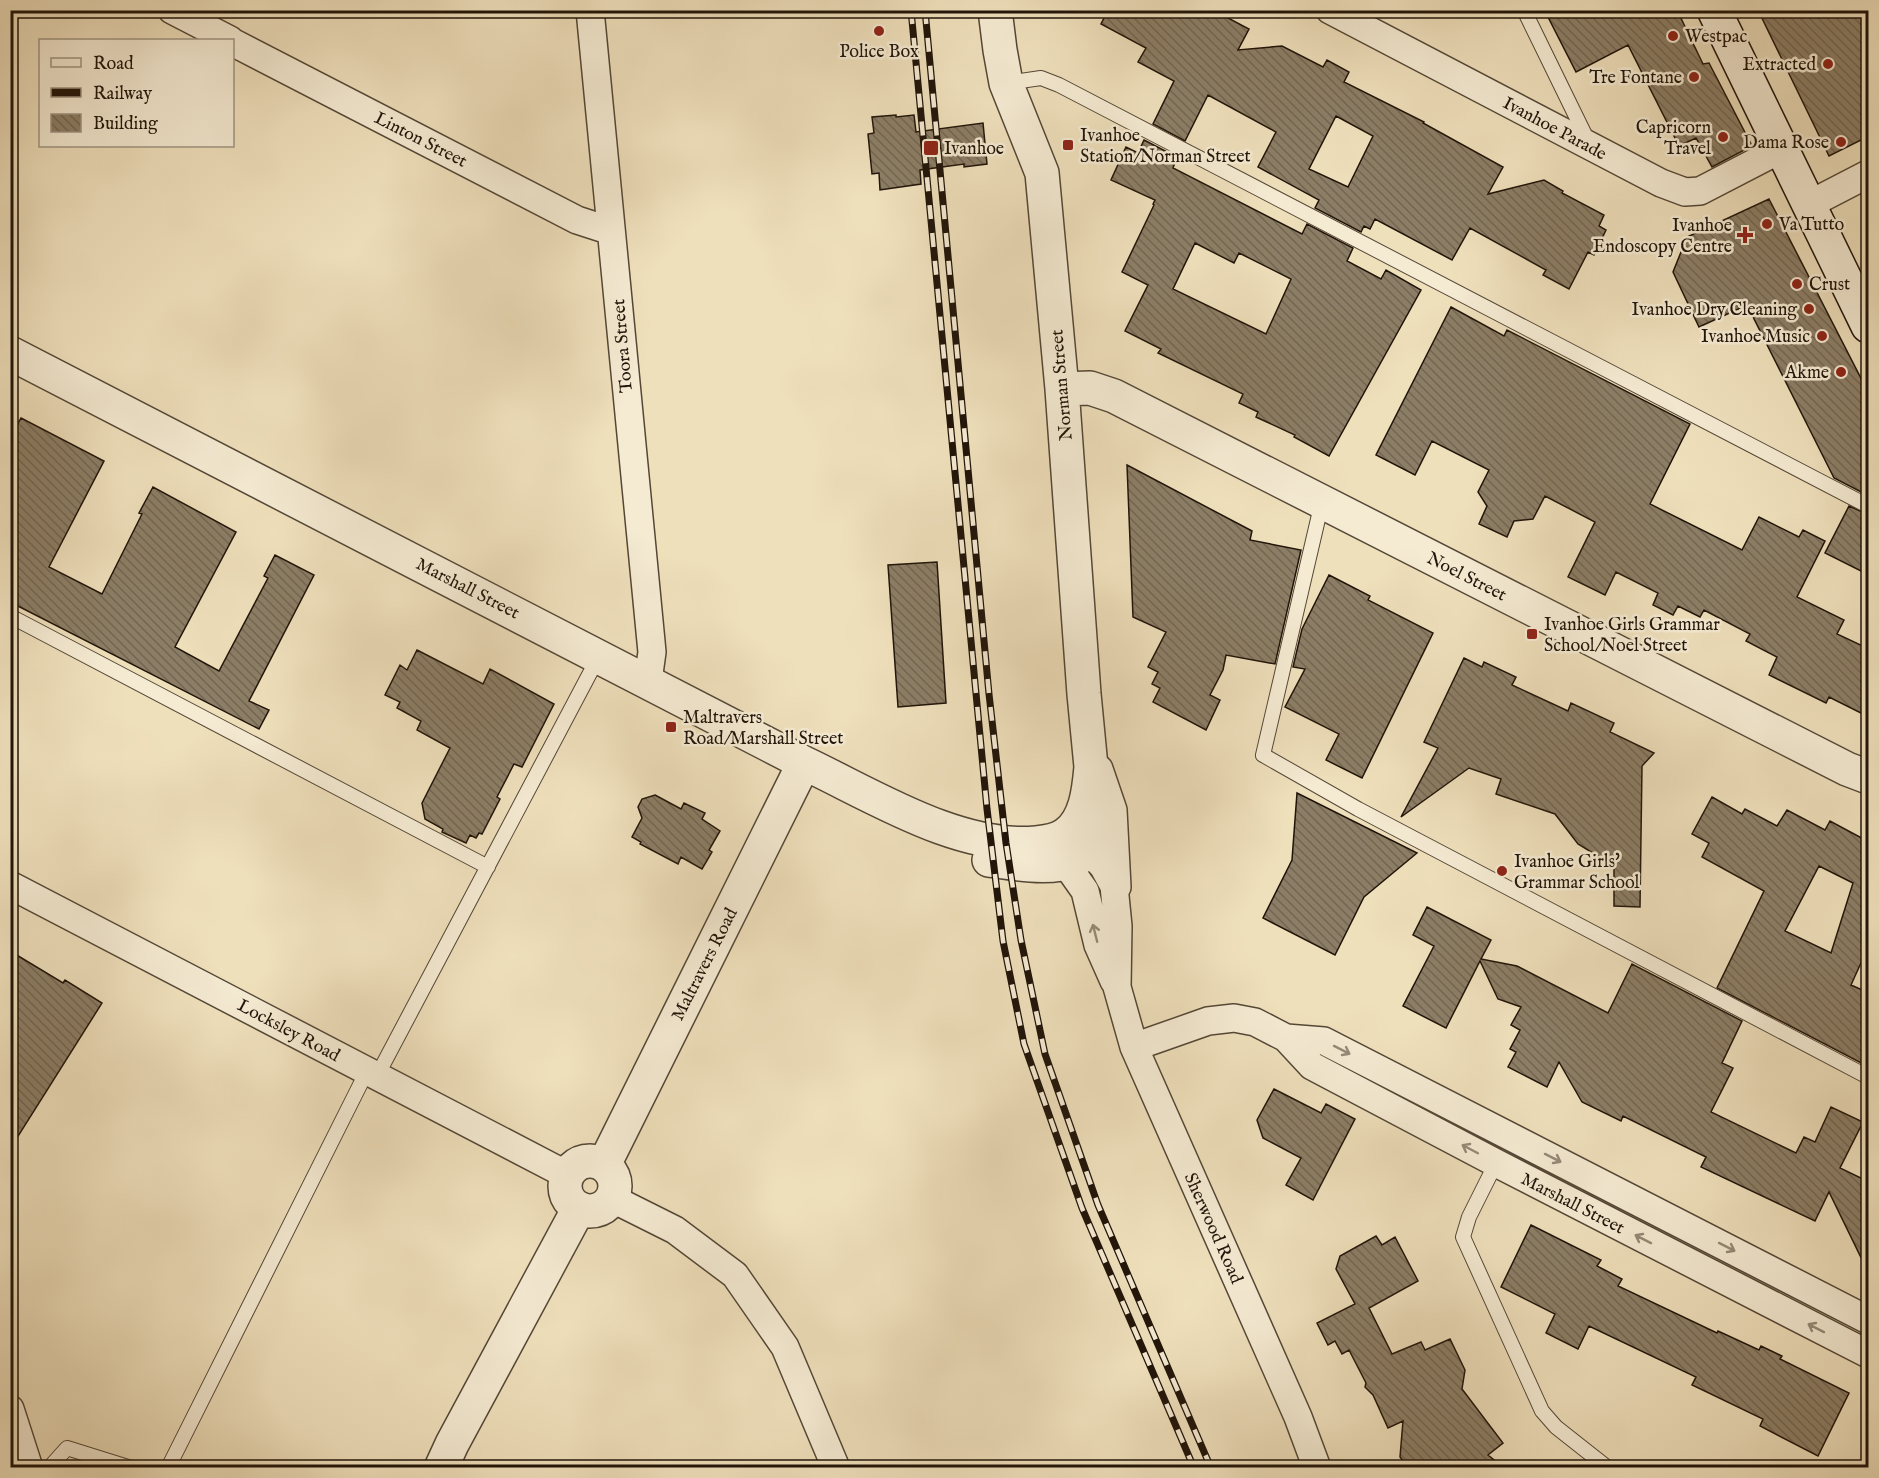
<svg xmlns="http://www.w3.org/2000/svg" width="1879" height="1478" font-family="'IM FELL English',serif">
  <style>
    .building { fill: url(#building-back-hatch); stroke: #201409; stroke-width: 1.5; fill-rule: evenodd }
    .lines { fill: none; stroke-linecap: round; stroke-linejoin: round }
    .service-casing { stroke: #544736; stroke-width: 16 }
    .minor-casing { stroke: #544736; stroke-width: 30 }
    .tertiary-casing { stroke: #544736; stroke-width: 36 }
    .secondary-casing { stroke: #201409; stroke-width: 36 }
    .service { stroke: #f5ebd3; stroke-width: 14 }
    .minor { stroke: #f5ebd3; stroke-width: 27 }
    .tertiary { stroke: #f5ebd3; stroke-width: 33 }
    .secondary { stroke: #f5ebd3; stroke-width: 33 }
    .rail-casing { stroke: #201409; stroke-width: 7 }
    .rail { stroke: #f5ebd3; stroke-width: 4.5; stroke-dasharray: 14; stroke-linecap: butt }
    .oneway { stroke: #958a78 }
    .poi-dot { fill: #8f2418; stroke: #f5ebd3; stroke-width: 2 }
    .labels { text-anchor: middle; stroke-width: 5; stroke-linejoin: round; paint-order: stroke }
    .poi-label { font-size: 18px; fill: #201409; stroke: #f5ebd3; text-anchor: start }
    .street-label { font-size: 18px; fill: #201409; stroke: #f5ebd3 }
  </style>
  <defs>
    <pattern id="building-back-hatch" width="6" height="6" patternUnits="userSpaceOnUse" patternTransform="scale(1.5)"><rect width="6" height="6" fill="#8c7e66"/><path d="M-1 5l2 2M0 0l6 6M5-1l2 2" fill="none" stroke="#726652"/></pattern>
  </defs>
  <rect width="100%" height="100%" fill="#efe0bc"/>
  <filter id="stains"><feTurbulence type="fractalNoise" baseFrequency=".00333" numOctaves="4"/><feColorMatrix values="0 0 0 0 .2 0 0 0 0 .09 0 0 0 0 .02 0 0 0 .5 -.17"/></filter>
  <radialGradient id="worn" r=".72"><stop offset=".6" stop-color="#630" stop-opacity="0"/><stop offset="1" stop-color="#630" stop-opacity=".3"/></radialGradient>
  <path class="building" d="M1108,10H1213L1249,29L1238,50L1282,46L1323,67L1327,60L1349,72L1344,82L1424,122L1423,123L1503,167L1488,194L1544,180L1563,191L1562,193L1604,215L1599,226L1606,230L1594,255L1588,252L1569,289L1543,275L1546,270L1470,228L1452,260L1375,219L1370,229L1364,226L1361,232L1315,208L1319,200L1258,167L1276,132L1208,95L1185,141L1153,124L1174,81L1138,62L1146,48L1101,24ZM1336,116L1373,136L1348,187L1309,169Z
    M1560,10H1677L1703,64L1709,63L1752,146L1712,167L1696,138L1679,146L1628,45L1576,72L1548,17Z
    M1758,10H1857L1869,34V136L1829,156Z
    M896,115V117L914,115L916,132L983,123L987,164L964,167V164L920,170L921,184L880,190L879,173L872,174L868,134L874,133L872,117Z
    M1144,140L1177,157L1173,168L1302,234L1307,224L1353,248L1347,261L1381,279L1386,270L1421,290L1329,456L1294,437L1295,435L1256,417L1258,412L1239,403L1243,394L1158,353L1161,349L1125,331L1148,285L1122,272L1154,205L1153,204L1155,200L1111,180L1126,147L1138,153ZM1195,243L1234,263L1239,253L1291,279L1266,334L1173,289Z
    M1769,199L1869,394V496L1834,478L1747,305L1699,327L1673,272L1687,237Z
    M1451,307L1504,336L1507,330L1690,424L1650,504L1742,550L1759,517L1799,537L1803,530L1825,541L1797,597L1844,620L1837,634L1869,649V717L1829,697L1826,703L1769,675L1777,657L1746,641L1750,634L1704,610L1700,617L1678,606L1673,615L1653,605L1658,593L1616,572L1605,595L1568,577L1595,522L1545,496L1533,519L1514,521L1507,537L1479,524L1487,506L1478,492L1489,470L1432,441L1415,475L1376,455Z
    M21,418L104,461L49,567L102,594L142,514L139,513L153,487L236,532L175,647L219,671L268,578L264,576L275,555L314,575L249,701L269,710L259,729L10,602V438Z
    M1127,465L1252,531L1250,540L1301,550L1275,664L1226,655L1223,670L1210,695L1220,700L1206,730L1153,702L1160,688L1152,684L1158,672L1148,667L1166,632L1133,617Z
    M1849,506L1869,515V575L1825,553Z
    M937,562L946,703L898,707L888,565Z
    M1329,575L1370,596L1368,600L1433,633L1362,778L1326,760L1339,734L1285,707L1305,669L1293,667L1302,629Z
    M417,650L483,684L490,669L554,704L522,767L514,764L497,797L500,799L482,834L479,833L476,838L470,835L466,843L442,832L443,829L425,819L422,803L450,748L417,730L421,721L397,708L400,702L385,695L400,665L407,670Z
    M1464,658L1482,667L1484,662L1516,677L1512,685L1568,711L1571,703L1614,723L1610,732L1654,753L1642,766L1640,907L1614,906V866L1578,844L1555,814L1496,794L1501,779L1469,768L1401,817L1438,748L1424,742Z
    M1297,793L1417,853L1364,897L1335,955L1263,918L1292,860Z
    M655,795L681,809L684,803L705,813L702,819L720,831L709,850L712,852L702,869L681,857L678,864L640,844L641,842L632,837L642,818L638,807L642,799Z
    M1712,797L1742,814L1745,809L1777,826L1787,810L1825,830L1830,821L1869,842V945L1851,985L1869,993V1067L1717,988L1764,891L1702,857L1709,843L1692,834ZM1819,866L1853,883L1831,953L1785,931Z
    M1427,907L1491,940L1481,959L1517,966L1608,1013L1632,964L1742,1021L1722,1063L1733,1068L1711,1112L1796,1153L1804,1137L1815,1142L1831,1107L1863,1122L1840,1168L1869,1182V1274L1829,1192L1815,1221L1701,1167L1706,1157L1623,1116L1621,1121L1582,1102L1559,1062L1547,1087L1508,1067L1516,1052L1510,1049L1520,1030L1511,1025L1521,1007L1498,999L1480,961L1446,1028L1403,1006L1434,946L1413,935Z
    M10,951L63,983L65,980L102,1003L10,1149Z
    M1274,1089L1321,1113L1326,1104L1355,1119L1313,1200L1286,1185L1301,1158L1263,1138L1257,1120Z
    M1531,1225L1601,1260L1597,1266L1622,1279L1618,1286L1717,1333L1718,1331L1759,1350L1761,1346L1782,1356L1780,1359L1849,1393L1818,1456L1760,1426L1763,1419L1692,1385L1696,1377L1589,1326L1578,1349L1546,1333L1555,1314L1501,1287Z
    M1376,1236L1382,1245L1395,1237L1418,1281L1369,1308L1392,1354L1421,1342L1425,1350L1450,1339L1465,1370L1462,1389L1503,1443L1488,1455L1503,1467H1408L1400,1457L1403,1421L1388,1428L1373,1395L1365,1387L1366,1383L1349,1350L1342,1354L1335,1341L1328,1345L1317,1323L1355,1304L1336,1269L1340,1256Z"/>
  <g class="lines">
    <defs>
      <path id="service" d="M1524,10L1588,141
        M1006,83L1041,78L1059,85L1868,506
        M1322,502L1263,755L1358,809L1868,1077
        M10,616L488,867
        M377,1076L599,656
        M1496,1163L1469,1217L1463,1237L1542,1411L1556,1427L1608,1468
        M49,1468L67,1448L131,1468
        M168,1468L367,1071"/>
      <path id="minor" d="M172,10L230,40
        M590,10L652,652L648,681
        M1330,10L1661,183L1685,192L1700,191L1783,148
        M232,42L577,220L611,231
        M1810,204L1868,174
        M1099,769L1113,810L1117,887
        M1087,850L1103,866L1114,886L1118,926L1117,987L1134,1047L1298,1417L1317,1468
        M1066,864L1085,891L1098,945L1114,981
        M10,885L567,1175
        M1286,1038L1324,1041L1868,1320
        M1134,1047L1208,1021L1234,1018L1255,1022L1286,1038L1312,1066L1496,1163L1868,1354
        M611,1198L675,1230L735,1275L785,1347L836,1468
        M10,1409L29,1468"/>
      <path id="tertiary" d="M10,353L804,763C872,795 958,850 1036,843C1046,842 1057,841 1066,834C1086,820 1089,790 1091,767
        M1062,389L1090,388L1114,396L1847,769L1868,777
        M989,860C1023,864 1090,880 1097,829L1084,694L1062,389L1042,173L1006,83L1000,50L995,10
        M565 1186a25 25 0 1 1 50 0a25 25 0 1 1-50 0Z
        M604,1165L804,763
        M441,1468L452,1444L579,1208"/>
      <path id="secondary" d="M1714,10L1868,326"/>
    </defs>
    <use href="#service" class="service-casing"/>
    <use href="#minor" class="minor-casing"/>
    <use href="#tertiary" class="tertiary-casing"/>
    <use href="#secondary" class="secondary-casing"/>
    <use href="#service" class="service"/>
    <use href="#minor" class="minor"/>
    <use href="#tertiary" class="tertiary"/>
    <use href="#secondary" class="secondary"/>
    <defs>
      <path id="rail" d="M911,10L987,809L1003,941L1024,1044L1082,1208L1194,1468
        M925,10L989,694L1006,843L1021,940L1045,1054L1098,1205L1211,1468"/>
    </defs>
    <use href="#rail" class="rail-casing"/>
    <use href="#rail" class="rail"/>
  </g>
  <defs><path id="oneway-shaft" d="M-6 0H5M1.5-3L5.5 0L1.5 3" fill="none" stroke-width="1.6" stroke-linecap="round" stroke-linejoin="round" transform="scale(1.5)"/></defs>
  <g class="oneway">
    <use href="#oneway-shaft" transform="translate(1095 933) rotate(-104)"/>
    <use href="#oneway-shaft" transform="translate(1342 1050) rotate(27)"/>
    <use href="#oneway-shaft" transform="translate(1470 1149) rotate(-152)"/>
    <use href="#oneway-shaft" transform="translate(1553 1158) rotate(27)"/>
    <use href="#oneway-shaft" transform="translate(1643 1239) rotate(-153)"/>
    <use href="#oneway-shaft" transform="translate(1727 1247) rotate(27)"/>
    <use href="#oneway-shaft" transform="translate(1816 1328) rotate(-153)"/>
  </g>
  <g class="poi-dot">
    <circle cx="879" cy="31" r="6"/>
    <circle cx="1673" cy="36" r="6"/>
    <circle cx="1828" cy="64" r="6"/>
    <circle cx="1694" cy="77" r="6"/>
    <circle cx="1723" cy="137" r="6"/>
    <circle cx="1841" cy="142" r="6"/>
    <rect x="1062" y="139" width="12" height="12" rx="3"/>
    <rect x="923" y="140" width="16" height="16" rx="3"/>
    <circle cx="1767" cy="224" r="6"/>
    <path d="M1742 226h6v6h6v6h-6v6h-6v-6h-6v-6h6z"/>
    <circle cx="1797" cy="284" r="6"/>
    <circle cx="1809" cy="309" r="6"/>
    <circle cx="1822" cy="336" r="6"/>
    <circle cx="1841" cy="372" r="6"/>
    <rect x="1526" y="628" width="12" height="12" rx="3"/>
    <rect x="665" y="721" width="12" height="12" rx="3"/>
    <circle cx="1502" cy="871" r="6"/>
  </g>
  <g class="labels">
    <g class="poi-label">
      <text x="1685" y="42">Westpac</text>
      <text x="879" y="57" text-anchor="middle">Police Box</text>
      <text x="1816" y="70" text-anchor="end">Extracted</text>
      <text x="1682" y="83" text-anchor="end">Tre Fontane</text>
      <text x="1711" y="133" text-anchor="end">Capricorn<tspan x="1711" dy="21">Travel</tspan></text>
      <text x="1080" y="141">Ivanhoe<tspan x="1080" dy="21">Station/Norman Street</tspan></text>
      <text x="1829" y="148" text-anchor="end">Dama Rose</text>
      <text x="944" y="154">Ivanhoe</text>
      <text x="1779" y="230">Va Tutto</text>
      <text x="1732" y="231" text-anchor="end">Ivanhoe<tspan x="1732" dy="21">Endoscopy Centre</tspan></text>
      <text x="1809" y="290">Crust</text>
      <text x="1797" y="315" text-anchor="end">Ivanhoe Dry Cleaning</text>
      <text x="1810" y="342" text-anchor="end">Ivanhoe Music</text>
      <text x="1829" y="378" text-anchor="end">Akme</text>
      <text x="1544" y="630">Ivanhoe Girls Grammar<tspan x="1544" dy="21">School/Noel Street</tspan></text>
      <text x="683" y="723">Maltravers<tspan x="683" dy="21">Road/Marshall Street</tspan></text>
      <text x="1514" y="867">Ivanhoe Girls'<tspan x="1514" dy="21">Grammar School</tspan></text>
    </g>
    <g class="street-label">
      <text transform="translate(1555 128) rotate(28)" y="6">Ivanhoe Parade</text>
      <text transform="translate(421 139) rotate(27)" y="6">Linton Street</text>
      <text transform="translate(622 346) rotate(-95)" y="6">Toora Street</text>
      <text transform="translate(1061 385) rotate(-95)" y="6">Norman Street</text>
      <text transform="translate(1467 576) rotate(27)" y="6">Noel Street</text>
      <text transform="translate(468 588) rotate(27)" y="6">Marshall Street</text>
      <text transform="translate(704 964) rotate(-63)" y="6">Maltravers Road</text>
      <text transform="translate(289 1030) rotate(28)" y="6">Locksley Road</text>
      <text transform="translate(1573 1203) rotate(27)" y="6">Marshall Street</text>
      <text transform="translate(1214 1228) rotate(66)" y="6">Sherwood Road</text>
    </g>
  </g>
  <rect width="1879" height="1478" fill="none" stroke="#efe0bc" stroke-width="36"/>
  <rect x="12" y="12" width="1855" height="1454" fill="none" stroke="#201409" stroke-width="3"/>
  <rect x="18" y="18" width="1843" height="1442" fill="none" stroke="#201409" stroke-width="1.5"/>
  <rect x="39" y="39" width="195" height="108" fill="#f5ebd3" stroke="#a09582" stroke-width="1.5"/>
  <rect x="51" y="58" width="30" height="9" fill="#f5ebd3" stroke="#a09582" stroke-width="1.5"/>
  <text x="93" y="69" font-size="18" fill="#201409">Road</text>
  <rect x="51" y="88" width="30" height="9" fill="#201409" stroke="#a09582" stroke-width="1.5"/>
  <text x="93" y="99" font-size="18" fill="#201409">Railway</text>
  <rect x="51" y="114" width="30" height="18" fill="url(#building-back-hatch)" stroke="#a09582" stroke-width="1.5"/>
  <text x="93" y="129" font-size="18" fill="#201409">Building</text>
  <rect width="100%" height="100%" filter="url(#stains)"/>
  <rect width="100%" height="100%" fill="url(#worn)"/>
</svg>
